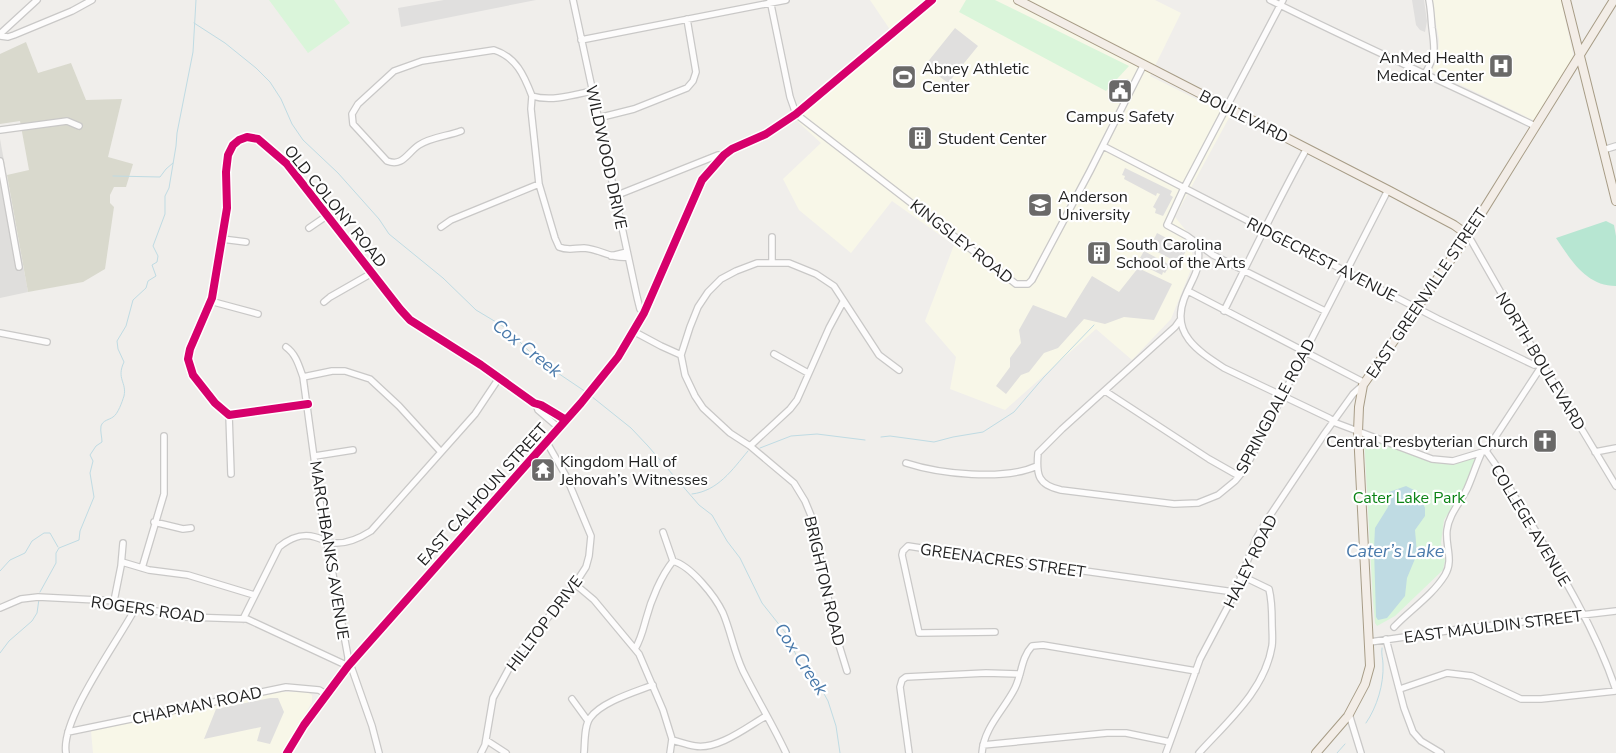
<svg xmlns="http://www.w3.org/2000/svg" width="1616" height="753" font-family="'Nunito Sans',sans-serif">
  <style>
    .residential { fill: #dfdedc }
    .education { fill: #f8f7e8 }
    .construction { fill: #d9d9cd }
    .park { fill: #daf5da }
    .pitch { fill: #b7e6d2 }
    .parking { fill: #e0dfde }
    .water { fill: #bfdbe3 }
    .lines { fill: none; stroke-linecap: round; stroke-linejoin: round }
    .stream { stroke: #bfdbe3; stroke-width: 1 }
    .minor-casing { stroke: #c9c8c7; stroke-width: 8 }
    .major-casing { stroke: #a79c86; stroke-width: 10 }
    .minor { stroke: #fdfcfc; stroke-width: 5.5 }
    .major { stroke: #f3ede7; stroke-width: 8 }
    .cycleway-casing { stroke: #fff; stroke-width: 11 }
    .cycleway { stroke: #d6006c; stroke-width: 8 }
    .labels { text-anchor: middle; stroke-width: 4.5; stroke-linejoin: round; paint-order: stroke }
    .poi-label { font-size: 16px; fill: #222; stroke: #fff; text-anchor: start }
    .street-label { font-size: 16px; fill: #222; stroke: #fff }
    .park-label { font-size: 16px; fill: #0c8416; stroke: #fff }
    .water-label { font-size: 18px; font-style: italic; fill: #4a7aab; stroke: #fff }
  </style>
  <rect width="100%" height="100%" fill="#f0eeeb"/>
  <path class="residential" d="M0,139L28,292L0,298Z"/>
  <path class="education" d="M870,0H1155L1181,13L1150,76L1230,116L1175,217L1188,233L1194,262L1171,319L1132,360L1096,329L1005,410L950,389L956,357L925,321L954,245L892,201L851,253L799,210L783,179L821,143L796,120L895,37Z
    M1431,0H1561L1573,54L1572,60L1536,118L1533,120L1432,71L1438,57L1439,39Z
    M273,692H307L312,695V702L283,753H93L91,731Z"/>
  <path class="construction" d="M26,42L38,73L71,63L86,100L122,99L108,157L133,164L126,187H114L110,195V203L114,207L105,269L83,282L28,292L7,175L29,170L20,121L0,124V54Z"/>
  <path class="park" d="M269,0H334L350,23L308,53Z
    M966,0H995L1129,66L1106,91L959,12Z
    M1364,437L1426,459L1444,462L1474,457L1477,460L1467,484L1444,520L1441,543L1445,561L1443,570L1395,616L1377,626L1375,623L1373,601Z"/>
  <path class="pitch" d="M1606,221L1614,225L1616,236V286C1586,286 1571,260 1556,238Z"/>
  <path class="parking" d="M444,0H536L401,27L398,8Z
    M1412,0H1424L1427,21L1425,32L1420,30L1416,25Z
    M955,28L978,46L948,83L931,70L932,68L926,64Z
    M1125,168L1172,191L1170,195L1173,197L1163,216L1155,213L1156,209L1153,207L1160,194L1157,193L1156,196L1124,179L1125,176L1122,175Z
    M1157,233L1187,249L1181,260L1177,258L1175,261L1144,245L1147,241L1152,243Z
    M1144,251L1170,265L1165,273L1163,272L1162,275L1140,264L1143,260L1140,258Z
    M1138,268L1172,284L1154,320L1124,317L1105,324L1084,319L1058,348L1044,353L1029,372L1021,375L1006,394L996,386L1010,367V358L1021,343L1019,330L1033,305L1066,318L1092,276L1119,292Z
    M270,698H278L284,712L270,744L257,741L261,727L204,739L216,709Z"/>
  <path class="water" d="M1406,486L1418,492L1425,508V516L1415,530L1417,554L1407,578L1405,596L1387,618L1378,620L1376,617L1374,548L1375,528L1388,507L1389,492Z"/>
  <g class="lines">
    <path class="stream" d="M194,23L225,43L256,68L270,82L281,99L292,124L303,140L338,173L379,219L389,234L443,278L476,310L506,328L537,359L586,392
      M113,176L160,177L166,169L173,163
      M591,396L631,428L648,446L699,505L712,515L727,541L740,558L762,603L785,632L801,665L817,681L828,701L836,726L840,753
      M881,437L890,436L934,442L953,437L983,432L1014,412L1044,377L1094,325
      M760,448L791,436L817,434L865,440
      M692,494C718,491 732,470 748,451
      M0,571L10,560L25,553L32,541L44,533H50L58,547
      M40,592L56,563V553L59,548L79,540L80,531L94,497L90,473L93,461L90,455L96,446L102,442C102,437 100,431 101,426C103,420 109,420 113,417C118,414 122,402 124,396C127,382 116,379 124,362L118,349L117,341L126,326L133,300L146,288L148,281L156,276L152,265L157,262L158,256L153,246L165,214V196L169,188L176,146L177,133L193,52L196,0
      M0,653L9,641L32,621L37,613L39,599
      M1366,723C1377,707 1384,684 1383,664C1383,659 1381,654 1382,648
      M1337,753L1345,744"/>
    <defs>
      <path id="minor" d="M573,0L637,297L640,309L644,313
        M770,0L790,97L796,114L1016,284H1028L1032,280L1090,171L1144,64
        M1270,0C1357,44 1447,83 1535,126
        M1283,0L1184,188L1167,225L1187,236L1213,255L1325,311
        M0,34L37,0
        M0,36L8,37L14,35L72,11L92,0
        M581,40L786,0
        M1425,74C1436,54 1435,50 1432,28C1431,18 1431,10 1429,0
        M532,96L531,109L539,184L555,238L559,247C568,251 575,248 584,248C600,249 611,259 628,257
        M598,118L634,109L687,88L693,81L696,72L687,19
        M0,130L67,121L79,126
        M461,131C448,136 431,137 419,145C407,153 403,167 387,161L353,124L352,114L358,104L394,71L422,61L494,50C516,57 524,75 532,96C551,102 574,95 592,91
        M1103,146L1438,319L1534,365L1543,364
        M1603,150L1616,146
        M0,161L19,267
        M615,196L718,155H724
        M441,227L451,220L539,184
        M309,228L328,215
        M1468,235L1528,340L1616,486
        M222,239L246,242
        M1198,245C1201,273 1193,275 1184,299C1171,334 1198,351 1224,368L1329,418L1336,423L1432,459L1453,461L1486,451
        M611,256L627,252
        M772,262V237
        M1188,291L1365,383
        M210,301L258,314
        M324,302L330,297L372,273
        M1224,311C1251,256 1277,202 1307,148
        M1180,320L1175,327L1062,429L1038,453C1036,475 1038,485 1061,490L1174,504L1198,503L1218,495L1235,481L1245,469L1388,190
        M633,331L661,346L681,355L685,375L695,396L703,408L730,433L750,446L794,483L805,501L812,518L835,632L847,671
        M0,333L47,342
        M286,347C296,354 299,366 303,377L321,509L348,657V666L352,669L372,726L379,753
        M774,354L808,373
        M681,355L690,327L698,307L708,292L721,279L736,271L757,263H789L816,274L834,286L879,355L899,370
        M303,377L332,371H345L370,379L399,406L441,452
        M1105,391L1209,459L1239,476
        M308,404L229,415L215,403L193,375L188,359L190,349L212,298L227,208L226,172L228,155L233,145L239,140L247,137L258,139L287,164L400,309L410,320L481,365L534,403L541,405L566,420
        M536,404L538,410L559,428
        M229,415L231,474
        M750,446L790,409L797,400L829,328L843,302
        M1486,451L1498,468C1540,541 1589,610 1616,690
        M1486,451L1543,364
        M1595,452L1616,448
        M315,456L353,450
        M906,463C940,474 1004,481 1037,466
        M154,522L183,529L191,528
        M673,561C691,566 715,596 723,613C731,632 734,652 743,671C757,699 773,725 786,753
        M122,562L149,570L188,575L254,595
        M142,568L164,494V436
        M575,584L594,600L639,654L663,710L672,739L670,753
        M114,601L121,566L123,543
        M0,608L21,599L38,597L117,601L140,608L187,617L247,619L348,666
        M243,619L279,547C290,538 301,533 315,537C322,539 327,542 334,543C348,544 360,538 371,531L475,414L499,378
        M1394,627C1410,610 1432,596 1445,575C1454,560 1445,546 1447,530C1449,514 1460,503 1467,489C1472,478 1476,465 1481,454
        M995,632L919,633L902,555L903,551L908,546L921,548L1234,592
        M1386,639L1404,708L1413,732L1421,741L1441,753
        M1370,642L1460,629L1616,611
        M635,649C641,639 643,630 646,619C651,600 661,576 673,561L663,532
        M1400,689L1447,673L1472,676L1521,699H1541L1616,691
        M572,699L588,721
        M1349,714L1361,753
        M68,732L286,687L319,690L326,694
        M486,740L506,753
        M672,740C680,742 687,745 695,746C718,750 747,727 766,716
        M983,745L1107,733H1126L1170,742
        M66,753C60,719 119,640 136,607
        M287,753L304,725L348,666L581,403L618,357L644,313L702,180L724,155L732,149L766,134L796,114L932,0
        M481,753L485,745L493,698L513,661L575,584L586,567L589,556L591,536L566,476L546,441
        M584,753C585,743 584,726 590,718C601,702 635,692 653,685
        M909,753L900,687L902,680L906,677L986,673L1020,674
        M982,753C984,727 1004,710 1015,688C1022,674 1021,658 1032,646L1043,645L1067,649L1196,671
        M1166,753L1200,659L1234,595L1256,539L1267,520L1325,433L1353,394L1363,385
        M1199,753C1227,722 1265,690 1272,646C1273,639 1272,631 1272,623C1272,612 1272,601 1269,589L1240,575"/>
      <path id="major" d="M1018,0L1388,190L1454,225L1468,235
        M1566,0L1616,201
        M1316,753L1348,716L1365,684L1370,666L1358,432L1359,407L1363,385L1468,235L1614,0"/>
    </defs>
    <use href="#minor" class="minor-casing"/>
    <use href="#major" class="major-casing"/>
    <use href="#minor" class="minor"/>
    <use href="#major" class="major"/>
    <defs>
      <path id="cycleway" d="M308,404L229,415L215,403L193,375L188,359L190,349L212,298L227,208L226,172L228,155L233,145L239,140L247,137L258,139L287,164L400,309L410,320L481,365L534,403L541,405L566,420
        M287,753L304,725L348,666L581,403L618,357L644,313L702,180L724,155L732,149L766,134L796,114L932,0"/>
    </defs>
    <use href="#cycleway" class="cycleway-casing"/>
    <use href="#cycleway" class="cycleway"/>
  </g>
  <defs>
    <symbol id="hospital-square" viewBox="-11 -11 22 22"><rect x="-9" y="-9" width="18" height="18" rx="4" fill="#6a6968" stroke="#fff"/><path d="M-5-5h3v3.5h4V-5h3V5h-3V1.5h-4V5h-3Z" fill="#fff"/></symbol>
    <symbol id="stadium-square" viewBox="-11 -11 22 22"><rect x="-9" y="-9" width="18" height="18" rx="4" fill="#6a6968" stroke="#fff"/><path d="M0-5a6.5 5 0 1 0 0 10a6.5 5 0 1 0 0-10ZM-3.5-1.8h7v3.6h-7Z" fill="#fff"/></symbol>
    <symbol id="civic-square" viewBox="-11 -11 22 22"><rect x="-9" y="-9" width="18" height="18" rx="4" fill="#6a6968" stroke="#fff"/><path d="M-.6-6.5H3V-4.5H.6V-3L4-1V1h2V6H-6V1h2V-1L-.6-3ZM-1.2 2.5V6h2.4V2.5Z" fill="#fff"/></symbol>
    <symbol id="building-square" viewBox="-11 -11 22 22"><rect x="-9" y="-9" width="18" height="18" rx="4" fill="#6a6968" stroke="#fff"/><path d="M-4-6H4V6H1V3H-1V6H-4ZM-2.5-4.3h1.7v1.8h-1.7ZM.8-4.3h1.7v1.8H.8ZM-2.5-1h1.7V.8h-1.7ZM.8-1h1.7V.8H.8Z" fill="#fff"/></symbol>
    <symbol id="university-square" viewBox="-11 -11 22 22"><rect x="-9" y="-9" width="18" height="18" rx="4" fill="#6a6968" stroke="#fff"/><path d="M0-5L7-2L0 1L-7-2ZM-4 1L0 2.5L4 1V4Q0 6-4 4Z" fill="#fff"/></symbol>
    <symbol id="church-square" viewBox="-11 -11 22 22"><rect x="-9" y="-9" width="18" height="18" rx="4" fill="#6a6968" stroke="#fff"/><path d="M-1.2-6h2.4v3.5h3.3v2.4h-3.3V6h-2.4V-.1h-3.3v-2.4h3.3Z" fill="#fff"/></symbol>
    <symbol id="temple-square" viewBox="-11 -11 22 22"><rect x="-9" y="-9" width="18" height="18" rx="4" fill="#6a6968" stroke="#fff"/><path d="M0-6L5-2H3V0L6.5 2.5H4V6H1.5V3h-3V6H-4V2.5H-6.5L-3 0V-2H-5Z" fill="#fff"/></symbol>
  </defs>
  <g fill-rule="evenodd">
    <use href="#hospital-square" x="1487" y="52" width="28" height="28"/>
    <use href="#stadium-square" x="890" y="63" width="28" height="28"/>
    <use href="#civic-square" x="1106" y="77" width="28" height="28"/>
    <use href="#building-square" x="906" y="124" width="28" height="28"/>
    <use href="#university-square" x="1026" y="191" width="28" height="28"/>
    <use href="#building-square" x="1085" y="239" width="28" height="28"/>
    <use href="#church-square" x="1531" y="427" width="28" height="28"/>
    <use href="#temple-square" x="529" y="456" width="28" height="28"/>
  </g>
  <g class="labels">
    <g class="poi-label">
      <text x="1484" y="63" text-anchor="end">AnMed Health<tspan x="1484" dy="18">Medical Center</tspan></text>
      <text x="922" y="74">Abney Athletic<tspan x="922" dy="18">Center</tspan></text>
      <text x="1120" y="122" text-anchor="middle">Campus Safety</text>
      <text x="938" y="144">Student Center</text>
      <text x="1058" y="202">Anderson<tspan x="1058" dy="18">University</tspan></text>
      <text x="1116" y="250">South Carolina<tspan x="1116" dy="18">School of the Arts</tspan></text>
      <text x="1528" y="447" text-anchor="end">Central Presbyterian Church</text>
      <text x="560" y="467">Kingdom Hall of<tspan x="560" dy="18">Jehovah’s Witnesses</tspan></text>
    </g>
    <g class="street-label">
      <text transform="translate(1244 116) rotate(27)" y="6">BOULEVARD</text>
      <text transform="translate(607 157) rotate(78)" y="6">WILDWOOD DRIVE</text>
      <text transform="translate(336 206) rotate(51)" y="6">OLD COLONY ROAD</text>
      <text transform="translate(962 241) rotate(38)" y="6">KINGSLEY ROAD</text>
      <text transform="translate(1322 259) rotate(27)" y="6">RIDGECREST AVENUE</text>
      <text transform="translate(1426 293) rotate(-56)" y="6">EAST GREENVILLE STREET</text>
      <text transform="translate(1541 361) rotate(59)" y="6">NORTH BOULEVARD</text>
      <text transform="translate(1275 406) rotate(-62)" y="6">SPRINGDALE ROAD</text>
      <text transform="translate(482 494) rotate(-48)" y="6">EAST CALHOUN STREET</text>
      <text transform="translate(1531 525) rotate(59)" y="6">COLLEGE AVENUE</text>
      <text transform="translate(330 550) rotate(81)" y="6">MARCHBANKS AVENUE</text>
      <text transform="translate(1003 560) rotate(8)" y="6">GREENACRES STREET</text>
      <text transform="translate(1250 561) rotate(-64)" y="6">HALEY ROAD</text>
      <text transform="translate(825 581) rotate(77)" y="6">BRIGHTON ROAD</text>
      <text transform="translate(148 609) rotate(8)" y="6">ROGERS ROAD</text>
      <text transform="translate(544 623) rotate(-53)" y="6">HILLTOP DRIVE</text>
      <text transform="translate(1493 626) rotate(-7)" y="6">EAST MAULDIN STREET</text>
      <text transform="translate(197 705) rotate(-12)" y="6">CHAPMAN ROAD</text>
    </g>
    <g class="park-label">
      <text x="1409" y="503">Cater Lake Park</text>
    </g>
    <g class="water-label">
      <text transform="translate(527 348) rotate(38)" y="6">Cox Creek</text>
      <text x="1395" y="557">Cater’s Lake</text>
      <text transform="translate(801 659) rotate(57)" y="6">Cox Creek</text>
    </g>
  </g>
</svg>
